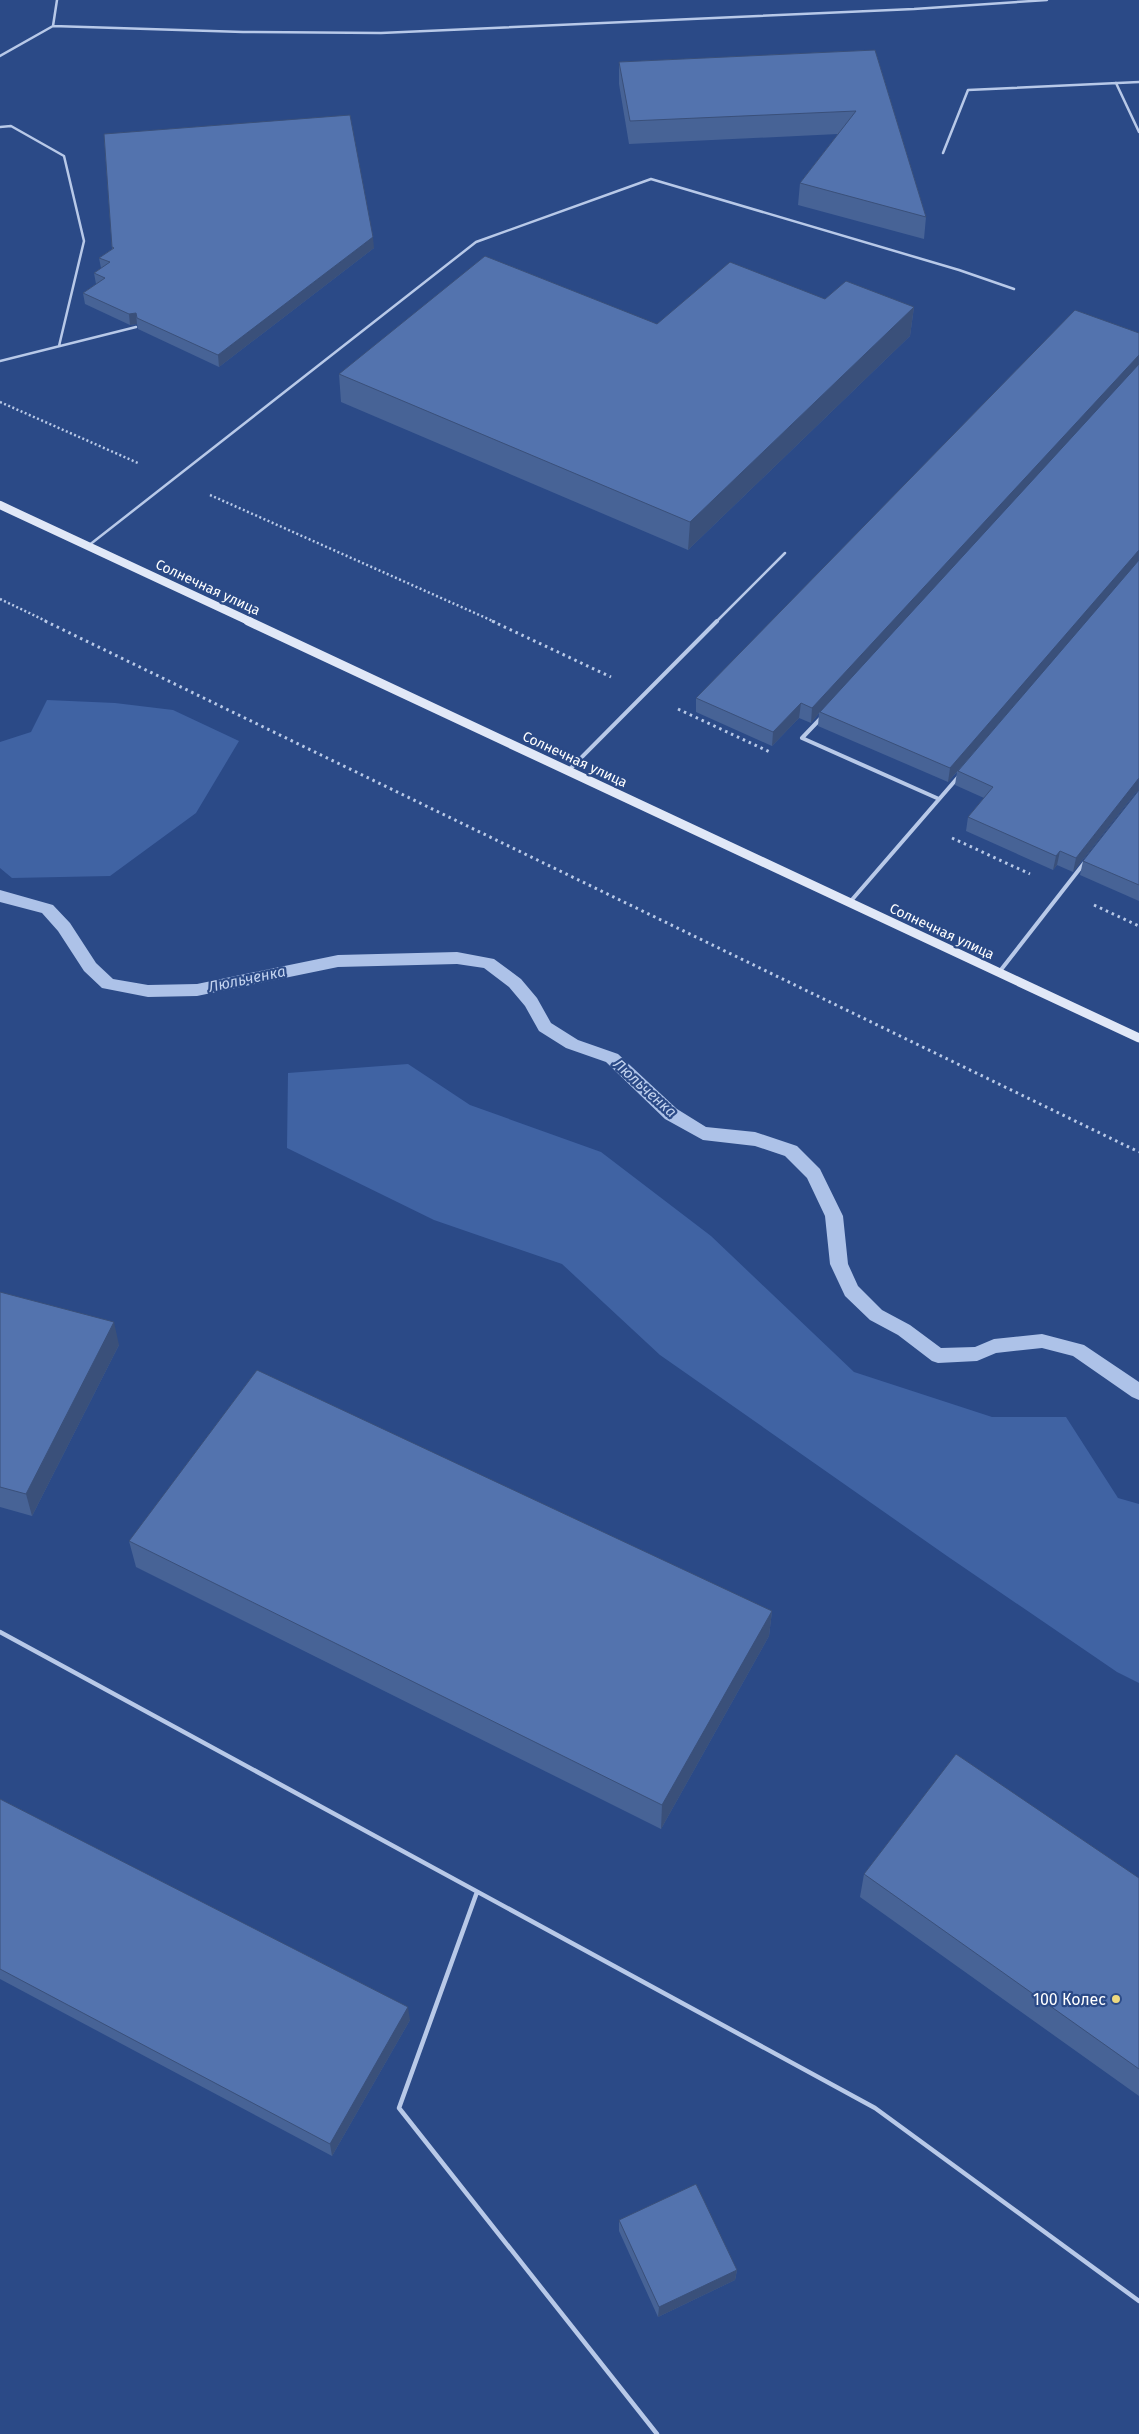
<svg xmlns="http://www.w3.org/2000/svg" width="1139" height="2434" font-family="'Fira Sans',sans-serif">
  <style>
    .green { fill: #4063a3 }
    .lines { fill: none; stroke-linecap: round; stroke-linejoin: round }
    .stream { fill: #adc2e8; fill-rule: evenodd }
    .path-far1 { stroke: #b8c9e8; stroke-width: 2.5; stroke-dasharray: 2 2.5; stroke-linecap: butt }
    .path { stroke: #b8c9e8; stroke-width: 3; stroke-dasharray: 2.5 4; stroke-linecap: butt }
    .service-far2 { stroke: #b8c9e8; stroke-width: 2.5 }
    .service-far1 { stroke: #b8c9e8; stroke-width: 4 }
    .service { stroke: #b8c9e8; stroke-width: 4.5 }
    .secondary-far1 { stroke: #e1e8f7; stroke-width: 8 }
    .secondary { stroke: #e1e8f7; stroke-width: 9 }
    .wall { fill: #476396 }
    .shaded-wall { fill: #3a507a }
    .building { fill: #5373ae; stroke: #3a507a }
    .poi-dot { fill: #edd980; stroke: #2b4a87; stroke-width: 2 }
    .labels { text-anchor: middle; stroke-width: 4.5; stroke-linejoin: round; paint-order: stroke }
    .street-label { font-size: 14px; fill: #fff; stroke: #2b4a87 }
    .water-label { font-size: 15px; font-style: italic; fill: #c3d3ef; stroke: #2b4a87 }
    .near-poi-label { font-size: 16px; fill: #fff; stroke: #2b4a87; text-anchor: end }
  </style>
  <rect width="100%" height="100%" fill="#2b4a87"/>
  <path class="green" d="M47,700L115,703L173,710L239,741L196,813L110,876L12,878L0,868V742L31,732Z
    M408,1064L470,1105L601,1152L711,1236L854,1372L992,1417H1066L1118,1498L1139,1504V1683L1117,1672L947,1556L660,1355L562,1264L434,1220L287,1148L288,1073Z"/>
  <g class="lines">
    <path class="stream" d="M0,890L53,905L70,923L96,963L113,979L148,985L197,984L338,955L457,952L494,959L521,979L537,998L551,1023L578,1040L618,1054L677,1109L706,1127L755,1132L797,1146L820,1169L843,1216L848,1264L858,1286L882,1310L910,1325L941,1348L975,1347L994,1339L1042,1334L1084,1345L1139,1382V1400L1132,1397L1073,1356L1042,1348L996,1353L977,1361L938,1363L932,1361L898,1335L870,1320L845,1296L830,1264L825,1216L807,1178L785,1156L755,1146L703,1140L665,1119L606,1062L566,1048L539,1031L525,1006L509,987L484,968L457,964L338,967L197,996L148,997L102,988L84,971L58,931L42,913L0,902Z"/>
    <path class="path-far1" d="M0,402L138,463
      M210,495L495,622
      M0,599L48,622"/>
    <path class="path" d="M45,621L1139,1152
      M492,621L611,677
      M678,709L770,752
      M952,838L1030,874
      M1094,905L1139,926"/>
    <path class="service-far2" d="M53,26L57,0
      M0,56L53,26L243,32L381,33L914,9L1047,0
      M1116,83L1139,132
      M0,127L11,126L64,156L84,241L59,346
      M943,153L968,90L1139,82
      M0,361L136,327
      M88,546L476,242L651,179L959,270L1014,289
      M716,622L785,553"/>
    <path class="service-far1" d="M822,717L802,738L939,799
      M568,771L717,621
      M850,902L960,775
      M1000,971L1085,862"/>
    <path class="service" d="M0,1632L875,2108L1139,2301
      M477,1892L399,2108L657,2434"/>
    <path class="secondary-far1" d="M0,505L251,622"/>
    <path class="secondary" d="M248,621L1139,1038"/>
  </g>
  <path class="wall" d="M875,50L926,217L924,239L798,205L800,183L838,134L629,144L619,84V62Z
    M104,134L374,248L219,367L138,329L137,324L130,325L85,304L83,293L96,284L94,273L101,268L99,258L112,249Z
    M825,299L914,307L910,336L688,550L341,402L339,374L657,324Z
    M1139,333V901L1080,875L1083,861L1138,791L1136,792L1073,872L1057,865L1053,870L966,831L968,817L984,798L955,785L957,772L948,782L818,726L819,713L811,723L799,718L772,746L696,712V698Z
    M0,1292L119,1345L32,1516L0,1507Z
    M129,1541L772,1611L769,1636L661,1829L136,1567Z
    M0,1799L410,2020L332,2156L0,1979Z
    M864,1874L1139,1878V2096L860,1897Z
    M619,2220L737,2270L735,2280L658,2317L619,2231Z"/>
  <path class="shaded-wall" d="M373,237L374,248L219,367L218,355Z
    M914,307L910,336L688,550L690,522Z
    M136,313L137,324L130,325L129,314Z
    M1139,355V368L820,712L819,713L811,723L812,708Z
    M1139,550V564H1137L948,782L950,768Z
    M801,703L799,718L772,746L773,732Z
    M1139,778V791L1136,792L1073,872L1076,858Z
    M1060,851L1057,865L1053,870L1056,856Z
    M114,1322L119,1345L32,1516L26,1494Z
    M772,1611L769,1636L661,1829L662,1805Z
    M408,2007L410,2020L332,2156L330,2144Z
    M737,2270L735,2280L658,2317L659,2307Z"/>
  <path class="building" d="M875,50L926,217L800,183L856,111L630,121L619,62Z
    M350,115L373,237L218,355L137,318L136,313L129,314L83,293L105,278L94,273L110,262L99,258L114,248L112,247L104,134Z
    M485,256L657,324L730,262L825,299L846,281L914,307L690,522L339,374Z
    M1075,310L1139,333V355L812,708L801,703L773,732L696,698Z
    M1139,364V550L950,768L820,712Z
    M1139,560V778L1076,858L1060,851L1056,856L968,817L993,787L958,771Z
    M1139,790V885L1083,861Z
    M0,1292L114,1322L26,1494L0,1487Z
    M257,1370L772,1611L662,1805L129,1541Z
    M956,1754L1139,1878V2069L864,1874Z
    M0,1799L408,2007L330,2144L0,1969Z
    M696,2184L737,2270L659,2307L619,2220Z"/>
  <circle class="poi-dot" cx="1116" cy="1999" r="5"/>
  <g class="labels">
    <g class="street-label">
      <text transform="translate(208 587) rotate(25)" y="5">Солнечная улица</text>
      <text transform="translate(575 759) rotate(25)" y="5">Солнечная улица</text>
      <text transform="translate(942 931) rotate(25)" y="5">Солнечная улица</text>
    </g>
    <g class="water-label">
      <text transform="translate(247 979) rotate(-12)" y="5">Люльченка</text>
      <text transform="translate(645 1088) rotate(42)" y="5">Люльченка</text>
    </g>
    <g class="near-poi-label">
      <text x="1106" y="2005">100 Колес</text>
    </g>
  </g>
</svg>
